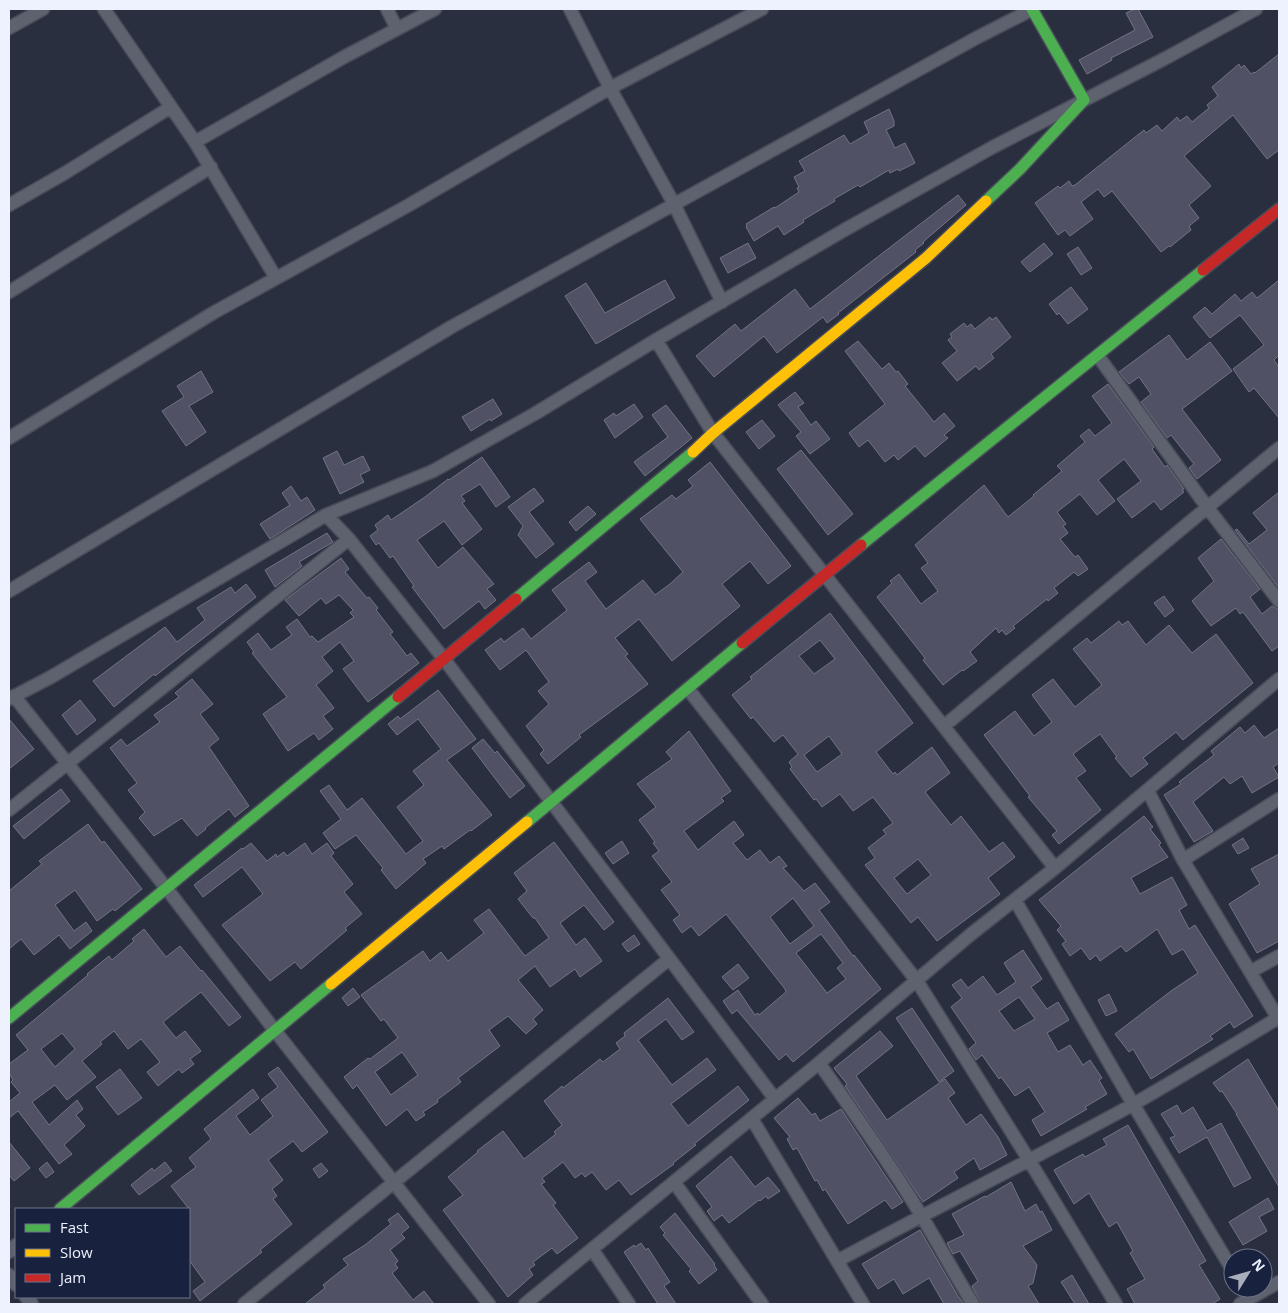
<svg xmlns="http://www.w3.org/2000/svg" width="1288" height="1313" font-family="'Open Sans',sans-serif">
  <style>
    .building { fill: #515166; stroke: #727382; fill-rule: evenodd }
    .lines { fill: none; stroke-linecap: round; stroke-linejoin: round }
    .street-casing { stroke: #484c59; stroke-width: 15 }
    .fast-casing { stroke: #484c59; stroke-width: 14 }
    .slow-casing { stroke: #484c59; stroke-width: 14 }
    .jam-casing { stroke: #484c59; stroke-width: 14 }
    .street { stroke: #5d626e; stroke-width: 12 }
    .fast { stroke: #4caf50; stroke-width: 11 }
    .slow { stroke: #ffc107; stroke-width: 11 }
    .jam { stroke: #c62828; stroke-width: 11 }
  </style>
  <rect width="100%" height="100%" fill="#2a2f40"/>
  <path class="building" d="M1135,9H1138L1153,37L1111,58L1112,60L1087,74L1079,60L1135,30L1126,13Z
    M1279,54V150L1267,159L1233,115L1184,156L1211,186L1189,205L1199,218L1189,226L1191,230L1170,247L1169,246L1161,252L1112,191L1104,197L1098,189L1081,202L1093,219L1070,236L1065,230L1058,235L1035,203L1058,186L1060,188L1069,181L1072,186L1075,185L1144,130L1146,133L1157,125L1162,131L1177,117L1180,121L1187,116L1192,122L1209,108L1207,105L1218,96L1212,87L1239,64L1241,68L1244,65L1251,74L1254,72L1255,73Z
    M889,109L894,121V126L886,130L895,148L905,143L915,163L899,171L898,169L890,173L889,170L860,187L858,185L834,199L835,201L803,220L804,222L784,235L778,226L754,241L746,227L747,226L746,224L774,207L775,208L799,192L797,188L799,187L794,177L805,171L799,161L844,135L850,144L869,133L864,122Z
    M958,195L966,205L923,242L924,243L915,250L916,252L838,313L839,314L827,323L823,317L777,353L764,336L714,377L696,356L735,324L741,331L795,289L810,309Z
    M748,243L756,258L728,273L720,258Z
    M1044,243L1053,254L1030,272L1021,262Z
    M1078,247L1092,268L1081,275L1067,254Z
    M665,280L675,298L596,344L565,296L586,283L605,313Z
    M1279,280V355L1274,360L1279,367V418L1254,388L1249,392L1233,369L1264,345L1240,315L1210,338L1193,317L1205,307L1212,314L1235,294L1241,301L1252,292L1257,298Z
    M1071,287L1088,309L1068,324L1059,313L1057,315L1049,304Z
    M990,317L992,320L996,317L1011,337L991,354L994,358L979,370L976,366L957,381L942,363L957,351L948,340L952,337L950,334L964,323L967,327L971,324L975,329Z
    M1169,335L1187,360L1210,342L1232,371L1182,409L1221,460L1197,479L1189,468L1194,464L1171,435L1167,438L1141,402L1151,394L1139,377L1129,384L1119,372Z
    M858,341L882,369L889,363L896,372L898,371L908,384L905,386L934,422L944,413L955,426L944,435L948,438L925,457L915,446L898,460L894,455L885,462L868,440L859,447L849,433L885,404L845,351Z
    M201,371L213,392L189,406L206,432L186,446L162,411L184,397L177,386Z
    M1108,384L1154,447L1152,449L1165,467L1167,465L1184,489L1182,490L1184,492L1161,510L1154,501L1132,518L1117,499L1141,481L1124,459L1098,480L1115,501L1097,515L1080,494L1057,512L1066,524L1063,526L1068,533L1060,539L1075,557L1078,555L1088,569L1078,576L1074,572L1054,588L1058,593L1048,601L1047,599L1013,626L1015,628L1006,635L1002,630L999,633L996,628L970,652L977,661L963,671L962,670L943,685L923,660L925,658L877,597L892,583L890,581L899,574L921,604L938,591L921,568L928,563L915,545L984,485L1008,517L1034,496L1033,495L1062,471L1057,466L1085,442L1080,436L1089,429L1095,436L1112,423L1092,396Z
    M795,392L804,403L798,407L811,425L816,421L830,439L810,454L796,436L801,432L778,405Z
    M493,399L502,414L491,421L490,419L471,431L462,417Z
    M634,404L643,417L615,438L604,420L614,413L616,416Z
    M666,405L692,438L645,476L634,462L668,437L652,415Z
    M762,420L775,436L759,449L746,432Z
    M801,450L853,514L828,535L777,469Z
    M337,451L344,465L363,456L370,470L360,475L364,482L340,494L323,458Z
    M482,457L510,497L496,507L480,484L461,496L465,501L462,503L482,529L462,545L444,521L417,540L438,568L463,547L494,584L487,589L496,600L485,609L479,601L444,629L412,587L414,586L393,556L390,558L379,543L376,545L370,536L378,530L375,525L388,515L391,520L425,497L448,479L449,480Z
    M710,462L791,566L768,584L750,561L722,584L740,606L672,661L639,619L615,638L628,654L625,656L648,684L579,735L581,737L548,764L540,754L544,750L526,726L549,704L538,691L549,682L526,650L500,670L485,650L501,638L504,642L523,628L531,639L566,611L567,610L552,590L589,562L597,572L585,581L606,609L643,580L655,595L670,584L683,572L640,519L672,495L676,499L693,486L688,480Z
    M291,486L301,501L307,497L315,510L270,539L260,524L290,505L282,493Z
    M534,488L544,501L529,512L554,544L536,558L518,535L523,526L508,507Z
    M1279,492V588L1235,530L1237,529L1249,544L1267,530L1253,513Z
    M588,506L596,514L576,531L569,522Z
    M327,533L333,542L299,562L302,566L275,587L265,570Z
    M1221,539L1260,589L1250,597L1262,614L1272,606L1279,609V646L1272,651L1243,612L1240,614L1236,608L1211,626L1192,601L1214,581L1198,558Z
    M341,558L349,569L345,572L367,598L369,597L378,608L376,610L393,632L390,634L407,656L411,653L419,663L368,702L343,669L354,661L340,642L322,657L333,671L316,685L334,708L323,716L333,729L319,740L314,733L288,751L263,714L287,697L252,653L254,652L247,642L258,633L271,650L292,635L286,627L297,619L310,637L312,636L318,642L354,617L350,613L353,610L339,595L326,604L321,598L299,616L285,600Z
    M246,584L256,597L155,676L154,674L114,707L93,681L165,627L177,642L205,620L197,608L231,587L235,593Z
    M1164,596L1174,610L1165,617L1154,603Z
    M830,613L913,723L876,752L893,774L895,772L897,775L932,747L950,773L925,792L951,825L961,816L989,852L1003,842L1015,857L988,878L1000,894L937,941L918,917L911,923L865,865L875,858L868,848L886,834L883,830L893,823L873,797L853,811L840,794L822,807L816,799L814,800L790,769L792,767L789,762L798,754L783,735L774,742L753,717L751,719L732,695L752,679L750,677ZM820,640L835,659L814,674L799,656ZM829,736L842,754L817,772L804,755ZM918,859L931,875L907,894L894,878Z
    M1119,621L1122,625L1128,621L1146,645L1169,625L1192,653L1216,634L1253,683L1183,740L1176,732L1143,758L1148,764L1131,777L1115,758L1117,757L1100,734L1073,754L1086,771L1076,778L1101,810L1059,844L1052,835L1057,831L1028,797L1030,796L984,735L1015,711L1034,736L1052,722L1032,695L1053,679L1075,707L1102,685L1073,649L1087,638L1091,643Z
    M192,679L213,704L200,714L219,739L209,747L249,806L235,817L229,809L205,828L206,829L197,836L182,818L154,836L139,818L145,812L128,790L137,783L110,748L121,739L127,746L160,722L154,715L179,697L175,693Z
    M438,690L476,739L447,760L492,815L471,831L470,830L444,849L442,846L423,859L426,863L396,889L381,870L383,868L356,835L335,849L323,833L341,819L320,791L329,785L347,810L362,798L406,854L423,841L397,807L424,785L413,771L441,749L418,719L397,735L388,724L398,716L400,719Z
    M80,700L96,720L77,735L62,715Z
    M9,719L34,749L9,769Z
    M1254,725L1264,738L1279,728V763L1273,767L1279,777L1252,793L1242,776L1230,784L1224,777L1193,802L1213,831L1194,842L1164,795L1181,784L1179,782L1214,755L1211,751L1240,727L1245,733Z
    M689,731L731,791L721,798L724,801L684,831L698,850L734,821L744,835L733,843L747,860L760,850L770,863L779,856L787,866L783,868L804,891L815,883L830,902L819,910L853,956L854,955L881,989L793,1062L786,1054L779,1060L737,1010L732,1014L723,1001L738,990L755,1015L758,1013L759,1015L786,992L785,989L726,914L699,936L691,926L682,933L673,920L680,915L661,890L672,882L652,856L659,851L653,843L655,842L639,820L656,807L637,784L672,759L666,752ZM793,898L814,926L790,944L770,917ZM821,934L843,963L837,968L846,979L827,993L796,953Z
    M483,739L495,753L497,751L525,786L510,798L472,748Z
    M61,789L70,801L24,839L13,826Z
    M1144,816L1153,827L1150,829L1161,843L1159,845L1168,857L1131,878L1140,894L1172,877L1187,905L1179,910L1189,929L1195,925L1253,1016L1234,1028L1230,1022L1210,1036L1213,1039L1151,1079L1133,1049L1129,1052L1115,1034L1171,991L1198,973L1183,949L1172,955L1157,929L1126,952L1121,946L1100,961L1096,955L1090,960L1081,948L1070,956L1062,944L1066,941L1057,930L1061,926L1039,900Z
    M88,824L102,843L104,841L142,889L115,911L113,909L97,921L75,890L55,905L74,931L86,922L92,931L70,949L59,935L34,955L21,939L9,949V891L42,864L39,861Z
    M1243,838L1249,848L1238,854L1232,845Z
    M622,841L629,853L613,864L605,853Z
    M554,842L614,922L604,930L584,905L560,923L576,945L585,938L602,961L580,977L575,969L550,987L535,966L518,980L543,1010L533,1019L537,1024L526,1034L508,1016L489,1030L500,1046L458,1078L461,1082L437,1100L438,1102L423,1112L425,1115L416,1121L407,1109L386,1126L357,1085L353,1089L344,1077L368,1058L370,1059L398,1038L384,1019L381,1021L361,995L423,951L430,961L441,952L448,961L484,933L474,920L489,909L525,956L549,938L535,918H533L518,899L527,891L514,873ZM402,1052L418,1075L391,1095L375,1072Z
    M251,843L267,861L276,854L277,857L284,852L287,856L305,843L312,854L327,843L334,853L331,856L353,884L344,892L362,914L345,928L347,930L301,969L295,962L270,981L222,925L263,894L242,867L203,897L194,885L242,848L243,849Z
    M1279,854V941L1257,953L1229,904L1260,884L1251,869Z
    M144,929L166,957L180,946L201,971L202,970L241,1017L229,1026L201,992L163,1022L176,1038L185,1031L201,1051L190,1059L194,1064L182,1073L179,1069L158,1086L147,1072L160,1062L141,1039L128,1049L114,1031L100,1042L102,1044L82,1061L96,1077L67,1100L55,1085L32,1102L49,1125L77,1100L83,1109L76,1115L85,1126L64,1145L72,1154L59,1164L18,1111L9,1118V1102L20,1093L11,1082L13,1080L9,1073V1064L28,1050L16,1035L88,975L87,974L109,956L112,960L134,941L132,939ZM62,1033L75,1049L55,1067L41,1049Z
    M634,935L640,944L628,952L622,944Z
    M1023,950L1042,979L1031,987L1047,1009L1058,1002L1069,1020L1047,1033L1058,1052L1070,1045L1083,1065L1090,1060L1102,1078L1099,1080L1107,1094L1085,1107L1087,1109L1041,1136L1032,1120L1045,1112L1029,1087L1015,1096L1001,1077L999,1079L982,1055L976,1060L969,1049L976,1043L951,1007L962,998L952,985L961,979L968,988L983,976L997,995L1016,982L1004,963ZM1019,997L1035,1019L1014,1031L999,1011Z
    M738,964L749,978L733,990L722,977Z
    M353,988L360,997L348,1006L342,998Z
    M1109,994L1117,1011L1106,1016L1098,1000Z
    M668,998L694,1032L682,1040L666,1019L638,1040L672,1085L707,1058L716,1070L671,1104L688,1126L738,1086L749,1100L694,1144L696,1145L673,1163L674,1164L631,1195L619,1180L606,1190L592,1172L585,1177L582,1173L575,1178L563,1162L542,1178L545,1182L541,1184L556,1203L553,1205L578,1238L557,1254L552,1248L533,1262L535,1265L529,1269L533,1275L508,1297L443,1210L463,1195L448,1177L478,1152L477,1151L503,1131L524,1159L556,1134L554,1132L562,1125L544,1101L562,1086L563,1088L600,1059L603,1062L620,1049L616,1043L625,1036L624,1033Z
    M912,1008L954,1071L939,1082L896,1018Z
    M880,1031L893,1046L856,1076L887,1120L945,1079L955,1093L948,1098L966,1125L981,1114L998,1137L1007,1155L980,1170L974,1158L954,1172L958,1178L923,1202L845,1086L847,1084L834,1068Z
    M1248,1059L1279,1111V1187L1236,1114H1237L1222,1091L1220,1092L1213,1083Z
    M278,1067L328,1132L302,1152L293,1141L268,1160L283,1180L272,1189L277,1196L273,1199L292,1224L260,1250L262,1252L200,1301L193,1291L205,1282L189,1260V1209L171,1186L196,1167L189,1158L211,1139L204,1129L253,1089L259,1098L236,1116L250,1135L273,1116L261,1100L278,1087L268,1074Z
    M120,1069L142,1098L118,1115L96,1087Z
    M798,1098L812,1115L815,1113L820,1121L841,1109L903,1202L892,1209L885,1200L848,1224L825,1189L823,1191L817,1180L815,1181L797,1148L793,1150L787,1139L790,1137L774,1118Z
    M1177,1105L1182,1114L1193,1107L1207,1131L1221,1123L1251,1178L1234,1187L1207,1137L1179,1153L1170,1138L1175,1136L1161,1114Z
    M1128,1125L1206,1261L1199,1265L1220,1299L1212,1304H1135L1127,1289L1145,1279L1130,1253L1133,1251L1117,1222L1109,1227L1089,1193L1074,1204L1054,1170L1083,1154L1085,1157L1107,1145L1103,1139Z
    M9,1142L30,1168L14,1181L9,1175Z
    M731,1156L755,1187L768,1177L780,1191L768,1199L766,1196L760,1201L759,1200L729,1223L722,1215L714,1221L707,1211L712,1207L696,1186Z
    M47,1162L54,1172L46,1178L39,1169Z
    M165,1162L172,1171L139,1195L131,1185L152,1168L154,1171Z
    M321,1163L328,1171L319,1178L313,1169Z
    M1011,1182L1025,1211L1036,1204L1040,1212L1042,1211L1052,1230L1023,1246L1037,1265L1033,1283L1028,1286L1039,1304H981L972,1286L978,1281L960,1251L953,1254L947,1243L964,1235L952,1214L985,1196L986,1197Z
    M1268,1198L1274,1209L1259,1217L1267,1231L1243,1245L1229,1222Z
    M398,1213L409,1227L401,1234L405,1238L390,1250L398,1261L395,1264L398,1268L392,1273L413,1300L424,1291L434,1304H305L325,1288L323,1285L348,1265L343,1259L365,1245L391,1224L388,1220Z
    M675,1213L715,1264L714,1265L717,1270L699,1284L689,1271L691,1269L663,1235L665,1233L660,1227Z
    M920,1230L958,1296L964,1304H944L929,1278L903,1294L894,1279L878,1289L862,1264Z
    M641,1243L646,1250L648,1248L670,1282L664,1286L676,1304H658L624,1252L634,1245L635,1247Z
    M1072,1275L1089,1304H1075L1061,1282Z"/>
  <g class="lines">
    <defs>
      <path id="street" d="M104,9L195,142L276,278
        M387,9L397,29
        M570,9L610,88L674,204L722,302
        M9,28L43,9
        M195,142L344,57L435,9
        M9,205L65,173L171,107
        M9,292L211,167
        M656,340L713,433L1055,868
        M1098,356L1207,507L1279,601
        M9,438L213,313L409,205L610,88L762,9
        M326,515L349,539L444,659L775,1099
        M9,591L453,326L978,37L1033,9
        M688,689L917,981L1029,1160L1116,1304
        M14,696L167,889L276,1032L489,1304
        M9,699L51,677L326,515L433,471L536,413L656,340L846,229L993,147L1164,59L1256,9
        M944,726L1279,448
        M1148,791L1183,860L1279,1020
        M9,810L349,539
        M1183,860L1279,799
        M1015,900L1133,1104L1233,1271
        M1250,972L1279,956
        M819,1063C854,1113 890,1163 921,1215C939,1245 955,1275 973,1304
        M752,1119L863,1304
        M674,1182L762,1304
        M592,1249L629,1304
        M9,1252L16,1245
        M837,1261C935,1208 1034,1159 1132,1105C1181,1077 1230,1047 1278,1018
        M9,1275L16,1285
        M26,1297L32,1304
        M244,1304L669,959
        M525,1304L819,1063L970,935L1055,868L1279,679
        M1240,1304L1279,1282"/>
      <path id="fast" d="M986,201L1020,169L1084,100L1032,9
        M861,545L1203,270
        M516,599L693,452
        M527,822L742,643
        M9,1018L398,697
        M60,1209L331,984"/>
      <path id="slow" d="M693,452L713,433L926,258L986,201
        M331,984L527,822"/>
      <path id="jam" d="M1203,270L1279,209
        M742,643L861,545
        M398,697L516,599"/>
    </defs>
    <use href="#street" class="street-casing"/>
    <use href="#fast" class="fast-casing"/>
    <use href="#slow" class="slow-casing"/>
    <use href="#jam" class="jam-casing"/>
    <use href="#street" class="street"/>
    <use href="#fast" class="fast"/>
    <use href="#slow" class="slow"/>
    <use href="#jam" class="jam"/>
  </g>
  <rect width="1288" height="1313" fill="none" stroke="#eef2fe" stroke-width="20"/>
  <rect x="15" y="1208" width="175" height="90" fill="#18213e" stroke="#6e758b"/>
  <rect x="25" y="1224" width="25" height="8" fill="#4caf50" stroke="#6e758b"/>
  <text x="60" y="1233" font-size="15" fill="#eef2fe">Fast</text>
  <rect x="25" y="1249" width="25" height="8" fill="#ffc107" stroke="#6e758b"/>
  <text x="60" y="1258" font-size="15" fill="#eef2fe">Slow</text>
  <rect x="25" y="1274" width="25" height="8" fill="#c62828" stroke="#6e758b"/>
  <text x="60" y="1283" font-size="15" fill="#eef2fe">Jam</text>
  <g transform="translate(1248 1273) rotate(53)"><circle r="24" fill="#18213e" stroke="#6e758b"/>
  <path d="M0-4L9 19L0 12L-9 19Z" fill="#a9aebc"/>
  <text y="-8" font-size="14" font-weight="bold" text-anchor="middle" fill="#eef2fe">N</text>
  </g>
</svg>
